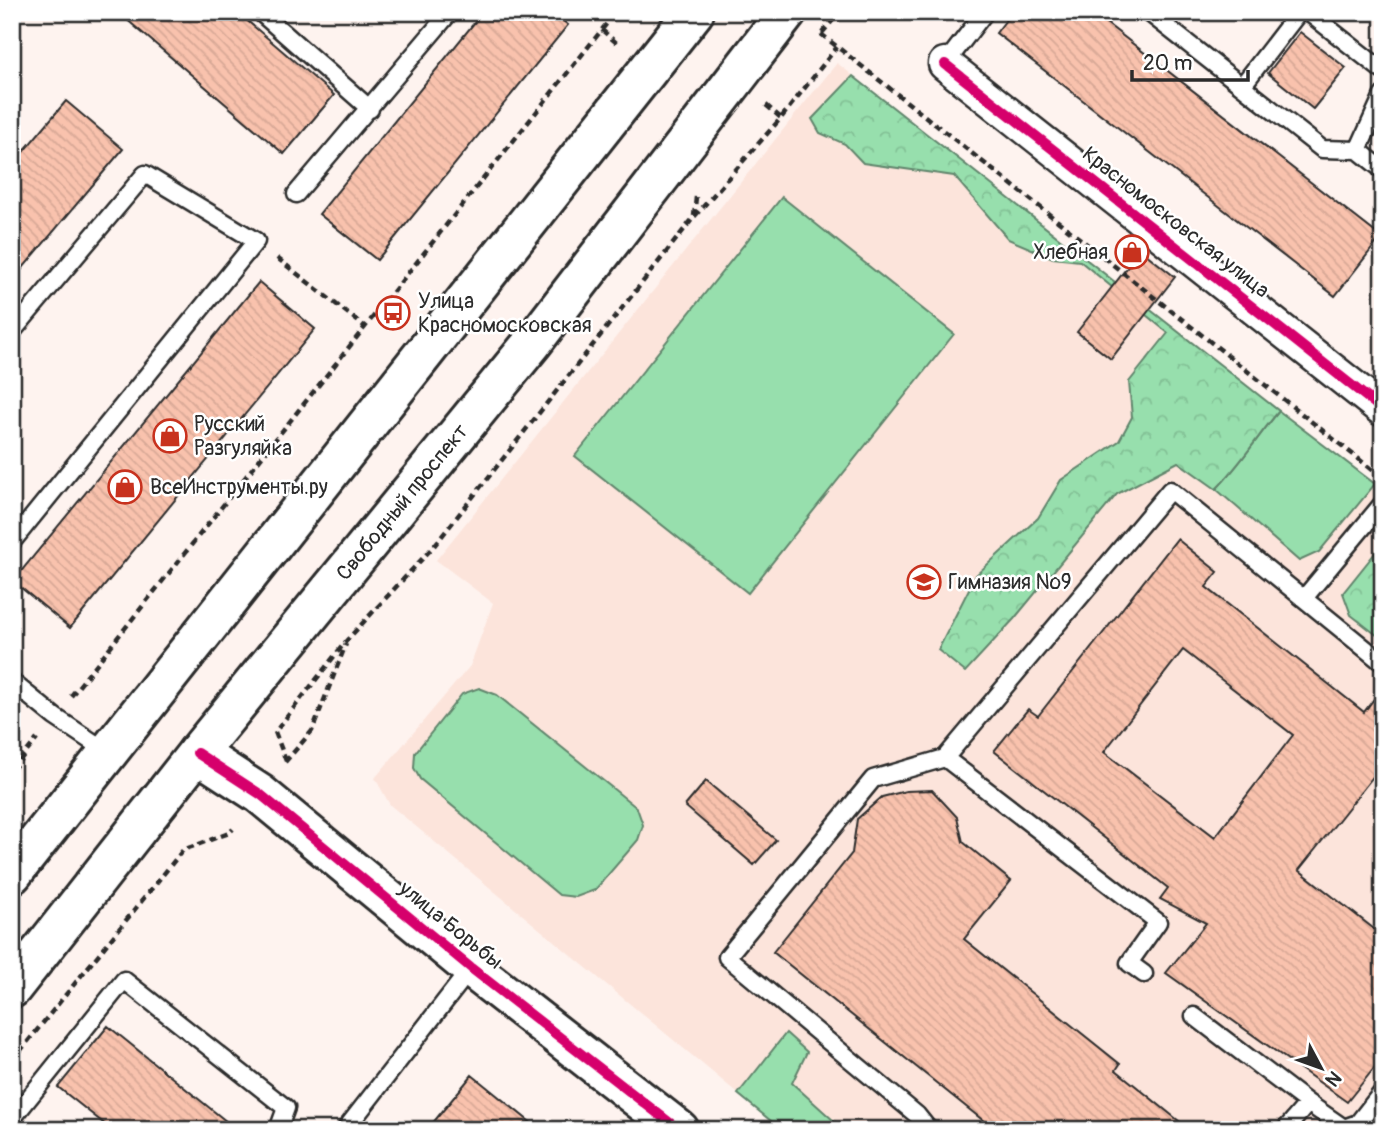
<svg xmlns="http://www.w3.org/2000/svg" width="1395" height="1142" font-family="Pangolin,sans-serif">
  <style>
    .built { fill: #fce4db }
    .grass { fill: #97dfad; stroke: #61856c; stroke-width: 2 }
    .forest { fill: url(#forest-crowns); stroke: #61856c; stroke-width: 2 }
    .building { fill: url(#building-back-hatch); stroke: #2b2b2b; stroke-width: 2; fill-rule: evenodd }
    .lines { fill: none; stroke-linecap: round; stroke-linejoin: round }
    .lane-casing { stroke: #2b2b2b; stroke-width: 21 }
    .street-casing { stroke: #2b2b2b; stroke-width: 37 }
    .secondary-casing { stroke: #2b2b2b; stroke-width: 44 }
    .path { stroke: #2b2b2b; stroke-width: 4.5; stroke-dasharray: 7 5; stroke-linecap: butt }
    .lane { stroke: #fff; stroke-width: 16 }
    .street { stroke: #fff; stroke-width: 32 }
    .secondary { stroke: #fff; stroke-width: 38 }
    .cycleway-casing { stroke: #fff; stroke-width: 15 }
    .cycleway { stroke: #d6006c; stroke-width: 10 }
    .labels { text-anchor: middle; stroke-width: 5; stroke-linejoin: round; paint-order: stroke }
    .street-label { font-size: 21px; fill: #2b2b2b; stroke: #fff }
    .poi-label { font-size: 21px; fill: #2b2b2b; stroke: #fff; text-anchor: start }
  </style>
  <defs>
    <pattern id="forest-crowns" width="20" height="18" patternUnits="userSpaceOnUse" patternTransform="scale(1.75)"><rect width="20" height="18" fill="#97dfad"/><path d="M2 6a3 3 0 1 1 6 0M12 15a3 3 0 1 1 6 0" fill="none" stroke="#82c095"/></pattern>
    <pattern id="building-back-hatch" width="6" height="6" patternUnits="userSpaceOnUse" patternTransform="scale(1.75)"><rect width="6" height="6" fill="#f9c2ad"/><path d="M-1 5l2 2M0 0l6 6M5-1l2 2" fill="none" stroke="#d6a795"/></pattern>
  </defs>
  <rect width="100%" height="100%" fill="#fef3ef"/>
  <filter id="ink" filterUnits="userSpaceOnUse"><feTurbulence type="fractalNoise" baseFrequency=".0143" numOctaves="2"/><feDisplacementMap in="SourceGraphic" scale="14" xChannelSelector="R" yChannelSelector="G"/><feConvolveMatrix kernelMatrix="1 2 1 2 8 2 1 2 1" color-interpolation-filters="sRGB"/></filter>
  <g filter="url(#ink)">
    <path class="built" d="M837,63L1383,491V1130H782L390,805L375,778L470,666L493,603L436,560Z"/>
    <path class="grass" d="M782,197L954,334L748,593L575,456Z
      M1279,411L1375,484L1319,552L1299,561L1216,489C1240,465 1257,437 1279,411Z
      M479,688L497,695L637,808L643,825L638,840L595,890L576,897L559,895L420,779L414,768L415,753L462,694Z
      M786,1033L807,1052L792,1083L844,1130H782L738,1094Z"/>
    <path class="forest" d="M853,76L1279,411C1257,437 1240,465 1216,489L1178,462L1117,494L1014,619L965,672L938,650L976,575L1038,518L1061,480L1119,441L1132,417L1129,382L1168,333L1080,261L1053,258L1008,239L954,176L863,163L845,144L820,133L812,119Z
      M1383,543V640L1351,615L1343,593Z"/>
    <path class="building" d="M118,12H237L334,95L284,154Z
      M483,12H552L568,25L377,260L319,214Z
      M1012,12H1092L1381,237L1335,296L996,33Z
      M1300,32L1346,68L1313,109L1268,73Z
      M66,101L123,149L12,281V165Z
      M1141,250L1175,277L1111,359L1077,332Z
      M259,282L315,329L70,628L13,581Z
      M1177,539L1218,572L1206,587L1364,712L1383,687V764L1299,870L1383,936V1057L1347,1102L1166,973L1206,923L1160,899L1168,888L994,751L1028,709L1038,716ZM1183,650L1293,735L1215,837L1104,752Z
      M706,781L776,840L754,865L685,806Z
      M932,790L957,817L963,842L1011,881L964,939L1120,1064L1116,1070L1190,1130H995L773,952L852,853L857,819L882,797L906,791Z
      M108,1026L237,1130H112L58,1087Z
      M472,1075L540,1130H427Z"/>
    <g class="lines">
      <defs>
        <path id="lane" d="M260,12L370,109
          M1148,12L1322,149L1358,150
          M1308,12L1383,71
          M945,64L985,12
          M1242,86L1299,12
          M1358,150L1383,95
          M1358,150L1383,170
          M296,194L450,12
          M12,332L145,174L256,241L12,542
          M1305,597L1383,503
          M12,682L55,717L109,753
          M945,758L1170,490L1383,663
          M1194,1016L1308,1103
          M12,1119L124,980L286,1108L278,1130
          M345,1130L471,968
          M929,1130L917,1115L727,957L873,779L945,758L1158,922L1129,963L1144,974
          M1285,1130L1308,1103L1344,1128L1358,1123L1383,1091"/>
        <path id="street" d="M945,64L1383,410"/>
        <g id="secondary">
          <path d="M197,753L260,794L471,968L679,1130"/>
          <path d="M12,874L694,12"/>
          <path id="s1" d="M12,988L197,753L533,342L787,12"/>
        </g>
      </defs>
      <use href="#lane" class="lane-casing"/>
      <use href="#street" class="street-casing"/>
      <use href="#secondary" class="secondary-casing"/>
      <path class="path" d="M602,30L619,45
        M822,33L840,12
        M821,34L1379,475
        M766,105L781,118
        M694,216L696,197
        M277,258L364,326
        M71,696L616,12
        M286,761L275,732L347,640L434,546L694,217L781,118L837,47
        M285,762L312,731L346,644
        M12,770L37,739
        M12,1061L183,850L229,833L233,829"/>
      <use href="#lane" class="lane"/>
      <use href="#street" class="street"/>
      <use href="#secondary" class="secondary"/>
      <defs>
        <path id="cycleway" d="M945,64L1383,410
          M197,753L260,794L471,968L679,1130"/>
      </defs>
      <use href="#cycleway" class="cycleway-casing"/>
      <use href="#cycleway" class="cycleway"/>
    </g>
  </g>
  <defs>
    <symbol id="shop-ring" viewBox="-11 -11 22 22"><circle r="9.5" fill="#fff" stroke="#c8321e" stroke-width="1.5"/><path d="M-5-2.5h2.3a2.7 3.5 0 0 1 5.4 0H5L5.5 6h-11ZM-1.5-2.5h3a1.5 2.3 0 0 0-3 0Z" fill="#c8321e"/></symbol>
    <symbol id="bus-ring" viewBox="-11 -11 22 22"><circle r="9.5" fill="#fff" stroke="#c8321e" stroke-width="1.5"/><path d="M-5-6H5V4H4V6H2V4H-2V6H-4V4H-5ZM-3.5-4V0h7V-4ZM-3.5 1.2v1.5H-2V1.2ZM2 1.2v1.5H3.5V1.2Z" fill="#c8321e"/></symbol>
    <symbol id="school-ring" viewBox="-11 -11 22 22"><circle r="9.5" fill="#fff" stroke="#c8321e" stroke-width="1.5"/><path d="M0-5L7-2L0 1L-7-2ZM-4 1L0 2.5L4 1V4Q0 6-4 4Z" fill="#c8321e"/></symbol>
  </defs>
  <g fill-rule="evenodd">
    <use href="#shop-ring" x="1113" y="233" width="38" height="38"/>
    <use href="#bus-ring" x="374" y="294" width="38" height="38"/>
    <use href="#shop-ring" x="151" y="417" width="38" height="38"/>
    <use href="#shop-ring" x="106" y="468" width="38" height="38"/>
    <use href="#school-ring" x="905" y="563" width="38" height="38"/>
  </g>
  <g class="labels">
    <g class="street-label">
      <text transform="translate(1176 222) rotate(38)" y="7">Красномосковская улица</text>
      <text dy="7" stroke="none"><textPath href="#s1" startOffset="623">Свободный проспект</textPath></text>
      <text transform="translate(451 925) rotate(39)" y="7">улица Борьбы</text>
    </g>
    <g class="poi-label">
      <text x="1108" y="259" text-anchor="end">Хлебная</text>
      <text x="418" y="308">Улица<tspan x="418" dy="24">Красномосковская</tspan></text>
      <text x="194" y="431">Русский<tspan x="194" dy="24">Разгуляйка</tspan></text>
      <text x="150" y="494">ВсеИнструменты.ру</text>
      <text x="948" y="589">Гимназия №9</text>
    </g>
  </g>
  <rect width="1395" height="1142" fill="none" stroke="#fff" stroke-width="42"/>
  <rect x="21" y="21" width="1353" height="1100" fill="none" stroke="#2b2b2b" stroke-width="2.5" filter="url(#ink)"/>
  <g transform="translate(1321 1068) rotate(131)" stroke="#ffffff" stroke-width="5" paint-order="stroke">
  <path d="M0-5L12 26L0 18L-12 26Z" fill="#2b2b2b"/>
  <text y="-10" font-size="19" font-weight="bold" text-anchor="middle" fill="#2b2b2b">N</text>
  </g>
  <path d="M1132 70v10h116v-10" fill="none" stroke="#2b2b2b" stroke-width="3.5"/>
  <text x="1143" y="70" font-size="21" fill="#2b2b2b" stroke="#ffffff" stroke-width="5" paint-order="stroke">20 m</text>
</svg>
